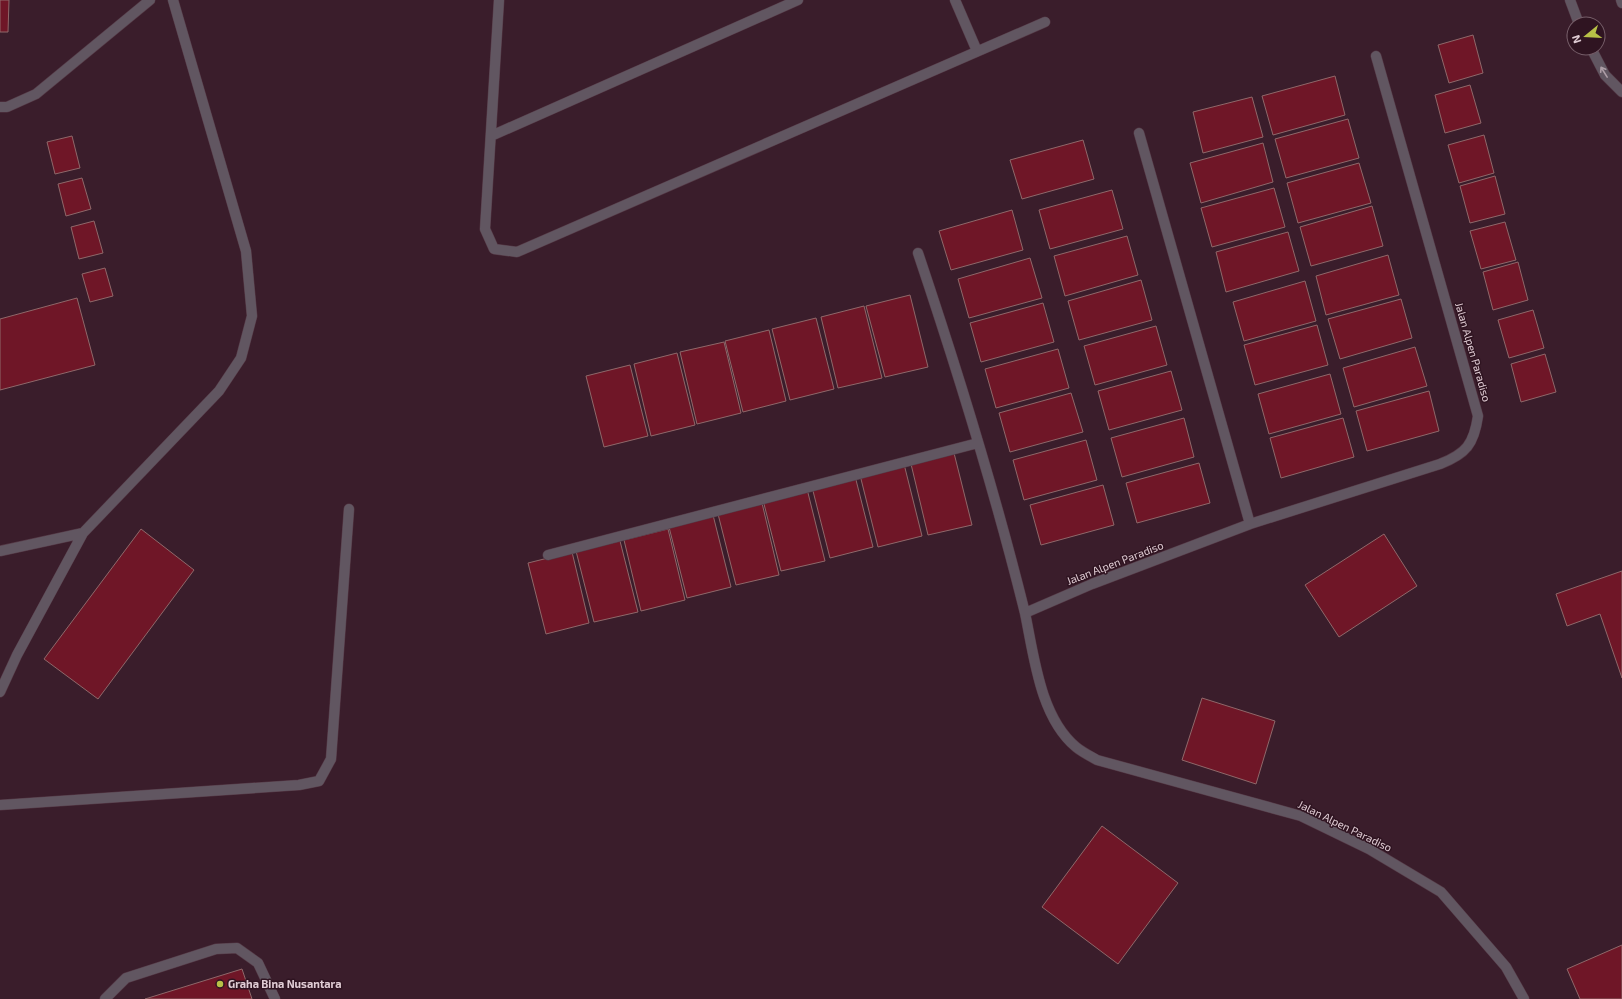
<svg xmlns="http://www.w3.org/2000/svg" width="1622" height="999" font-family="'Exo 2',sans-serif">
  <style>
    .building { fill: #6f1627; stroke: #8f686a }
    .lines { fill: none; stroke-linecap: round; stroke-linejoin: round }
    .service-casing { stroke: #553946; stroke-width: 11 }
    .minor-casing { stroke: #553946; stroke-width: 11 }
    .service { stroke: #615661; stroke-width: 10 }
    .minor { stroke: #615661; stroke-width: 10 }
    .oneway { stroke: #ad9da6 }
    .poi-dot { fill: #b8c147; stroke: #2f1421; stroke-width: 1.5 }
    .labels { text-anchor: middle; stroke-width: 3; stroke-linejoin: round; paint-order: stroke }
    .street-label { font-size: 11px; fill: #e0ccd4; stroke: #2f1421 }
    .poi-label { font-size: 11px; font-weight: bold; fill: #e0ccd4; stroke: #2f1421; text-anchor: start }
  </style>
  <rect width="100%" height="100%" fill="#3a1d2b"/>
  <path class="building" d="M0,0H9L8,32H0Z
    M1473,35L1483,73L1449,83L1438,45Z
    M1335,76L1345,115L1273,135L1262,96Z
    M1470,85L1481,123L1445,133L1435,95Z
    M1252,97L1263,137L1203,153L1193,112Z
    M1348,119L1359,158L1286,178L1275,139Z
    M1484,135L1494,173L1459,183L1448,145Z
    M72,136L80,168L55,174L47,142Z
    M1083,140L1094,179L1022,199L1010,160Z
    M1263,143L1273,182L1201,203L1190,163Z
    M1359,163L1371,203L1298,223L1287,183Z
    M1495,176L1505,214L1470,223L1460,186Z
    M82,178L91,209L66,216L58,184Z
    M1274,188L1285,227L1212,247L1201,208Z
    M1112,190L1123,229L1050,249L1039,210Z
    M1372,206L1383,246L1311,266L1300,227Z
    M1012,210L1023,250L951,270L939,231Z
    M94,221L103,253L79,259L71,227Z
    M1505,222L1516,260L1481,269L1470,231Z
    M1288,232L1299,271L1226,292L1216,252Z
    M1127,236L1138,275L1065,296L1054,256Z
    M1388,255L1399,295L1326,315L1316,276Z
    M1030,258L1042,298L969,318L958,279Z
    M1518,262L1528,300L1493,310L1483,272Z
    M105,268L113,296L90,302L82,274Z
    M1141,280L1152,320L1079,340L1068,301Z
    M1305,281L1316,321L1244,341L1233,302Z
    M910,295L928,367L885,377L866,306Z
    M77,298L95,365L0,390V319Z
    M1401,299L1412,338L1340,359L1328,319Z
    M1043,303L1054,342L981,362L970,323Z
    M864,306L882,378L838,388L821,317Z
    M1533,310L1544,348L1509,358L1498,320Z
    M816,318L834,389L790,400L772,329Z
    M1317,325L1328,365L1255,385L1244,345Z
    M1156,326L1167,365L1095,385L1084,346Z
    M769,330L786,401L743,412L725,341Z
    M724,342L741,413L697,424L680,352Z
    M1415,347L1427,386L1354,407L1343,368Z
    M1058,349L1069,388L996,408L985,369Z
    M677,353L695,425L651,436L634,364Z
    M1545,354L1556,392L1521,402L1511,364Z
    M630,365L648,436L604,447L586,376Z
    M1171,371L1182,410L1109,430L1098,391Z
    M1330,374L1341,414L1269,434L1258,394Z
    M1429,391L1439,431L1367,451L1356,411Z
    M1071,393L1083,432L1010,452L999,413Z
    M1184,418L1194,457L1122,477L1111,438Z
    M1343,418L1354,457L1281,478L1270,438Z
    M1086,440L1097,480L1024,500L1013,460Z
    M954,453L972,525L928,535L911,464Z
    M1199,463L1210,503L1137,523L1126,483Z
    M904,464L922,536L878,547L860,475Z
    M855,476L873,547L830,558L812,487Z
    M1103,485L1114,525L1041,545L1030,505Z
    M807,489L825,561L781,571L763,500Z
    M762,503L779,575L736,585L718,514Z
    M713,515L731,587L687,598L669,527Z
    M141,529L194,570L98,699L44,659Z
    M668,529L685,600L641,611L624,540Z
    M1384,534L1417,586L1339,637L1305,585Z
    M620,541L638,612L594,622L576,551Z
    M572,552L589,623L546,634L528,563Z
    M1622,571V678L1600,614L1567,626L1556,594Z
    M1202,698L1275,721L1256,784L1182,760Z
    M1102,826L1178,883L1118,964L1042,907Z
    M1622,945V999H1580L1567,969Z
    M242,969L252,999H145Z"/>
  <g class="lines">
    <defs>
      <path id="service" d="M0,107H7L36,94L150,0
        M0,551L83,533
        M0,692L17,655L83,533L219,391L241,358L252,316L246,251L173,0
        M0,805L299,785L319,781L331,759L349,509
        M105,999L126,978L216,949L237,948L258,963L275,999"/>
      <path id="minor" d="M499,0L485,229L494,249L517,252L1045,22
        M955,0L977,51
        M1570,0L1579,24
        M1621,0L1622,3
        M1591,48L1605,75L1622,92
        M1376,56L1478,416C1474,444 1466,454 1440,464L1250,524L1092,584L1025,613C1034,656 1040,717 1076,747C1082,752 1090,756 1097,760L1301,816L1369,849L1441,892L1506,967L1524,999
        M1139,133L1250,524
        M491,136L798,0
        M918,253C958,372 995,492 1025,613
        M548,555L978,443"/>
    </defs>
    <use href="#service" class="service-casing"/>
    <use href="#minor" class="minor-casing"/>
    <use href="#service" class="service"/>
    <use href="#minor" class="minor"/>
  </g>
  <defs><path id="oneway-shaft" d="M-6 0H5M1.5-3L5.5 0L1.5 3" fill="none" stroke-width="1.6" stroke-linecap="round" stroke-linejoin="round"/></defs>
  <use class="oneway" href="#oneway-shaft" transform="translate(1604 72) rotate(-122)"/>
  <circle class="poi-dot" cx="220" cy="984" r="4"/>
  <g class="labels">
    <g class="street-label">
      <text transform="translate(1473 352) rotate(74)" y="4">Jalan Alpen Paradiso</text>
      <text transform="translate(1115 563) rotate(-21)" y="4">Jalan Alpen Paradiso</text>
      <text transform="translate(1345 826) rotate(26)" y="4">Jalan Alpen Paradiso</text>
    </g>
    <g class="poi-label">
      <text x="228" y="988">Graha Bina Nusantara</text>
    </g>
  </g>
  <g transform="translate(1586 36) rotate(252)"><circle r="19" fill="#2f1421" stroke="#765e69"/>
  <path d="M0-3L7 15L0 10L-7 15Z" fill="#b8c147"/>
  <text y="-6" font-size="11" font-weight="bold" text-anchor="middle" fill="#e0ccd4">N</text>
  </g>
</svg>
